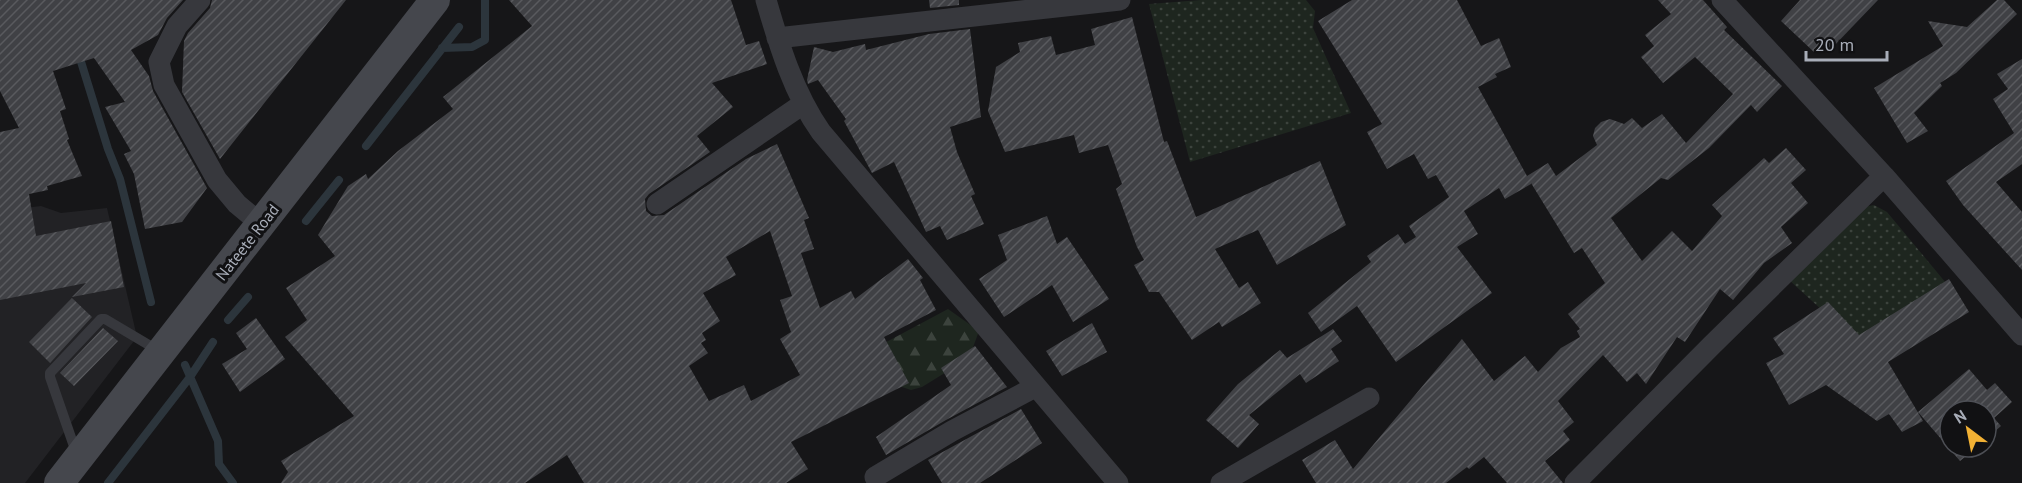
<svg xmlns="http://www.w3.org/2000/svg" width="2022" height="483" font-family="'PT Sans',sans-serif">
  <style>
    .built { fill: #222225 }
    .grass { fill: url(#grass-dots) }
    .forest { fill: url(#forest-firs) }
    .lines { fill: none; stroke-linecap: round; stroke-linejoin: round }
    .stream { stroke: #2c353c; stroke-width: 8 }
    .building { fill: url(#building-hatch); fill-rule: evenodd }
    .lane { stroke: #37383d; stroke-width: 10 }
    .street { stroke: #37383d; stroke-width: 21 }
    .secondary { stroke: #45474d; stroke-width: 30 }
    .labels { text-anchor: middle; stroke-width: 6; stroke-linejoin: round; paint-order: stroke }
    .street-label { font-size: 16px; fill: #a8adb8; stroke: #111113 }
  </style>
  <defs>
    <pattern id="grass-dots" width="8" height="8" patternUnits="userSpaceOnUse" patternTransform="scale(1.5)"><rect width="8" height="8" fill="#1e261f"/><path d="M2 2h.1M6 6h.1" fill="none" stroke="#3c433d" stroke-width="1.8" stroke-linecap="round"/></pattern>
    <pattern id="forest-firs" width="22" height="20" patternUnits="userSpaceOnUse" patternTransform="scale(1.5)"><rect width="22" height="20" fill="#1e261f"/><path d="M5 1l3.5 6h-7zM16 11l3.5 6h-7z" fill="#3c433d"/></pattern>
    <pattern id="building-hatch" width="6" height="6" patternUnits="userSpaceOnUse" patternTransform="scale(1.5)"><rect width="6" height="6" fill="#404145"/><path d="M-1 1l2-2M0 6l6-6M5 7l2-2" fill="none" stroke="#595a5e"/></pattern>
  </defs>
  <rect width="100%" height="100%" fill="#161618"/>
  <path class="built" d="M41,206L61,213L107,208L137,337L25,483H0V211Z"/>
  <path class="grass" d="M1201,0H1306L1315,11L1313,28L1351,113L1190,162L1149,4Z
    M1874,205L1887,212L1966,307L1880,363L1789,280L1859,208Z"/>
  <path class="forest" d="M948,309L979,331L969,358L922,387L911,390L896,385L877,347Z"/>
  <g class="lines">
    <path class="stream" d="M442,48L472,47L485,40V0
      M78,52L108,149L120,179L151,302
      M366,146L459,27
      M306,221L339,180
      M228,320L248,297
      M185,365L218,441L219,464L233,483
      M108,483L190,377L213,342"/>
  </g>
  <path class="building" d="M0,0H183L167,18L158,35L131,50L149,76L153,91L207,188L182,222L145,229L134,174L124,154L131,151L105,107L125,102L94,58L53,71L66,109L60,111L69,139L67,140L82,176L47,186L48,190L29,194L36,236L111,221L124,287L72,297L86,283L0,300V132L19,128L0,91Z
    M212,0H346L220,159L182,92L184,41L188,33L210,8Z
    M509,0H731L746,45L759,41L767,64L712,83L733,107L697,136L710,152L649,194L645,199L646,211L652,216L664,215L746,159L777,144L809,218L804,220L814,249L801,253L820,308L851,291L855,299L908,259L923,278L920,280L936,310L884,337L909,383L791,442L808,469L786,483H584L567,455L525,483H281L288,472L281,461L354,416L285,337L307,320L286,288L335,256L318,235L348,186L366,174L368,179L398,151L453,109L443,97L532,26ZM770,231L792,296L780,300L791,332L780,339L800,375L751,401L744,385L709,401L689,366L708,353L701,343L706,340L702,333L720,321L703,293L736,275L726,257Z
    M929,0H959V5L930,8Z
    M1352,0H1457L1481,46L1499,38L1511,67L1495,74L1497,77L1478,87L1527,176L1548,163L1556,176L1597,145L1593,136L1595,128L1601,122L1610,119L1624,124L1632,118L1642,128L1662,114L1686,143L1733,94L1695,57L1663,83L1641,57L1654,46L1645,35L1671,14L1658,0H1703L1727,27L1724,30L1782,86L1757,112L1751,105L1709,148L1668,180L1661,178L1611,218L1642,261L1672,231L1692,251L1722,216L1712,205L1764,158L1769,163L1786,148L1806,170L1791,183L1808,203L1781,227L1792,243L1764,263L1733,300L1720,289L1685,342L1677,337L1646,384L1637,373L1627,382L1603,355L1558,401L1574,422L1563,431L1570,440L1545,461L1563,483H1507L1484,457L1469,469L1467,467L1446,483H1316L1302,460L1335,440L1353,469L1462,339L1494,381L1525,356L1538,372L1561,348L1580,337L1577,331L1580,329L1568,314L1605,283L1582,248L1574,253L1531,183V184L1505,199L1499,188L1464,211L1478,234L1457,247L1492,293L1396,362L1357,306L1321,332L1308,313L1371,262L1367,256L1398,234L1405,244L1416,237L1409,226L1449,197L1436,175L1428,179L1414,154L1387,169L1367,132L1382,124L1318,21Z
    M1800,0H1878L1830,50L1822,43L1814,52L1781,21Z
    M1997,0H2004L2017,14L1956,73L1940,83L1942,86L1914,113L1928,131L1907,143L1874,88L1943,46L1928,21L1967,27Z
    M1132,17L1164,142L1167,141L1196,217L1320,161L1346,225L1277,265L1258,230L1215,249L1239,288L1248,282L1261,303L1222,327L1219,322L1192,340L1159,292H1149L1134,265L1144,260L1137,247L1116,189L1122,184L1108,145L1079,153L1074,135L1005,152L988,111L996,67L1020,52L1018,43L1051,36L1056,55L1095,45L1091,29Z
    M970,29L981,117L950,127L957,152L975,194L971,196L984,224L947,240L940,226L926,232L894,162L872,173L844,121L846,119L818,80L808,84L807,80L814,47L833,52L865,44L866,50L929,34Z
    M2022,59V164L1996,182L2022,212V270L1963,205L1946,181L2014,133L1993,99L2008,89L1997,74Z
    M1047,216L1057,244L1067,237L1109,299L1073,322L1052,285L1004,317L979,279L1007,260L998,235Z
    M1949,279L1969,312L1888,362L1923,421L1902,432L1889,414L1877,421L1826,385L1789,405L1766,363L1784,354L1773,338L1828,302L1859,335Z
    M72,298L92,317L50,363L29,342Z
    M256,318L285,359L240,392L222,364L247,349L236,333Z
    M1092,323L1107,352L1062,376L1046,351Z
    M103,328L118,341L74,386L60,373Z
    M1333,329L1342,341L1331,349L1339,361L1306,383L1300,374L1249,415L1259,424L1238,448L1206,420L1238,384L1280,350L1287,358Z
    M975,346L1007,387L946,420L886,455L876,437L951,385L941,368Z
    M1969,369L1987,390L1995,383L2012,402L1994,418L2001,426L1986,439V411H1950V447H1977L1960,461L1918,412Z
    M1021,409L1042,443L980,483H942L928,460Z"/>
  <g class="lines">
    <path class="lane" d="M76,452L50,377V373L101,319H105L159,351"/>
    <path class="street" d="M200,0L177,26L159,62L164,85L217,180L237,204L261,224
      M766,0C779,45 794,94 821,132L1118,483
      M1722,0L1884,176L2022,335
      M777,38L1120,0
      M657,204L803,104
      M875,477L952,431L1035,387
      M1221,483L1369,398
      M1575,483L1712,345L1884,176"/>
    <path class="secondary" d="M59,483L435,0"/>
  </g>
  <g class="labels">
    <g class="street-label">
      <text transform="translate(247 242) rotate(-52)" y="6">Nateete Road</text>
    </g>
  </g>
  <g transform="translate(1968 429) rotate(328)"><circle r="28" fill="#111113" stroke="#4d4f55" stroke-width="1.5"/>
  <path d="M0-4.5L10 22L0 15L-10 22Z" fill="#f2b134"/>
  <text y="-9" font-size="16" font-weight="bold" text-anchor="middle" fill="#a8adb8">N</text>
  </g>
  <path d="M1806 51v9h81v-9" fill="none" stroke="#a8adb8" stroke-width="3"/>
  <text x="1815" y="51" font-size="18" fill="#a8adb8" stroke="#111113" stroke-width="4.5" paint-order="stroke">20 m</text>
</svg>
